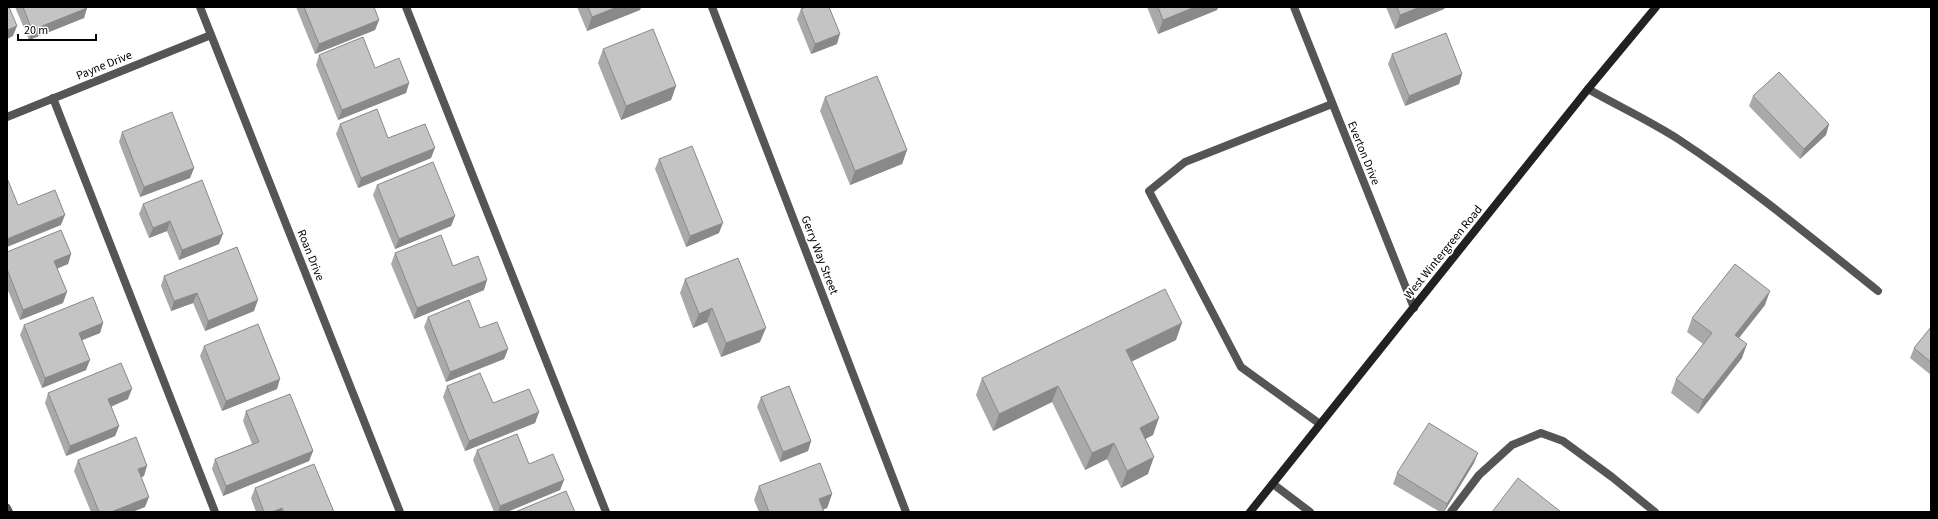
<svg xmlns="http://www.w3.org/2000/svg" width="1938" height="519" font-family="'Source Sans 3',sans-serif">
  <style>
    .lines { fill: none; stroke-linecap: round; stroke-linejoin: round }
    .service { stroke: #555; stroke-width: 8 }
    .minor { stroke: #555; stroke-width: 8 }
    .secondary { stroke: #222; stroke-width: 8 }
    .wall { fill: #a9a9a9 }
    .shaded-wall { fill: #898989 }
    .building { fill: #c4c4c4; stroke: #898989 }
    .labels { text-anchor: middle; stroke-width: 3.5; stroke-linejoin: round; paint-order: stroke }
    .street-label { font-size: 12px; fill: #000; stroke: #fff }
  </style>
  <rect width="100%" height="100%" fill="#fff"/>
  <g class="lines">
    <path class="service" d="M406,7L606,512
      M1588,89C1618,106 1650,121 1678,139C1748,185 1813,239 1878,291
      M53,98L215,512
      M1320,424L1241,367L1149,191L1185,162L1332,104
      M1451,512L1479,475L1512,445L1541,433L1563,441L1612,477L1655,512"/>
    <path class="minor" d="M200,7L400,512
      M712,7L906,512
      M1294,7L1414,308
      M7,117L211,35
      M1273,484L1310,512
      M7,508L9,512"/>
    <path class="secondary" d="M1250,512L1588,89L1656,7"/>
  </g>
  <path class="wall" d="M15,7H87L84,18L29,40Z
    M296,7H374L379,20L375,30L315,54Z
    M577,7H641L640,10L587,31Z
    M1147,7H1218L1217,10L1158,34Z
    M1386,7H1445L1444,9L1395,29Z
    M801,9L837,44L811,54L797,19Z
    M603,49L676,86L671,100L621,120L598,63Z
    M1392,54L1462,74L1459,84L1405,106L1388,64Z
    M319,55L409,83L406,93L338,120L316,65Z
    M1753,96L1829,124L1826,135L1800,159L1749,106Z
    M825,97L907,150L902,164L850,185L820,111Z
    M340,124L388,138L431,158L358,188L336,134Z
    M122,132L194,168L190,178L140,197L119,142Z
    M659,159L719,233L686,247L655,169Z
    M377,185L455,216L451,226L395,249L373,195Z
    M143,204L219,244L179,260L167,231L149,238L139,214Z
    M7,252L71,254L68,264L57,269L63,303L20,320L7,288Z
    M395,253L453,266L484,290L414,319L391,264Z
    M164,276L254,311L205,331L193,303L171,311L161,286Z
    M685,279L760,342L721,357L707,322L693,328L680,293Z
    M1765,305L1739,338L1742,358L1698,414L1671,393L1676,379L1703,344L1687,332L1692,318Z
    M428,317L480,328L508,349L504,359L446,382L424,327Z
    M103,323L100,333L82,340L86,370L42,388L20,335L24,325Z
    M1931,327V375L1910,358L1914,348Z
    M1176,340L1131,362L1153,435L1145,439L1148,474L1121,488L1107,459L1085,470L1052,402L993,431L976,395L982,378Z
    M204,346L277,389L222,411L200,356Z
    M447,386L493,403L539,412L535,423L465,451L443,397Z
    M48,393L128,399L111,407L119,426L115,436L66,456L45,403Z
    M761,397L811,441L808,451L780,462L757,407Z
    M246,411L313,451L309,461L223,496L212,469L215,459L252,444L243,421Z
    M477,450L529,464L564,480L560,490L507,512H494L473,460Z
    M78,460L144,476L141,477L145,507L132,512H91L74,471Z
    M1474,463L1444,512H1440L1393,484L1397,473Z
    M759,486L832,494L827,508L823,509L824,512H759L754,500Z
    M255,488L334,512H256L251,498Z"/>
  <path class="shaded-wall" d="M617,7H641L640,10L587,31L592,17Z
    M1195,7H1218L1217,10L1158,34L1163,20Z
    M1420,7H1445L1444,9L1395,29L1400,15Z
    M87,8L84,18L29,40L32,30Z
    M379,20L375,30L315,54L319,44Z
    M17,26L13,36L7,39V30Z
    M840,34L837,44L811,54L815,44Z
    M1462,74L1459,84L1405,106L1409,96Z
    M409,83L406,93L338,120L342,110Z
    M676,86L671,100L621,120L626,106Z
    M1829,124L1826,135L1800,159L1804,149Z
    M435,148L431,158L358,188L361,178Z
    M907,150L902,164L850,185L855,171Z
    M194,168L190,178L140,197L144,187Z
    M65,215L61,225L7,247V239Z
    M455,216L451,226L395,249L399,239Z
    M170,221L167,231L149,238L153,228Z
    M723,223L719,233L686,247L690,236Z
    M223,234L219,244L179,260L182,250Z
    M71,254L68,264L50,271L54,261Z
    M487,280L484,290L414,319L417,308Z
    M1770,291L1765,305L1730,349L1735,335Z
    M67,292L63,303L20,320L23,310Z
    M197,293L193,303L171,311L174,301Z
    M258,300L254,311L205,331L208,321Z
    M712,308L707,322L693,328L699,314Z
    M103,323L100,333L75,343L79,333Z
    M1182,323L1176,340L1120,367L1126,350Z
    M766,328L760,342L721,357L726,343Z
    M1747,344L1742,358L1698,414L1703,400Z
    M508,349L504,359L446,382L450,372Z
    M90,360L86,370L42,388L45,378Z
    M280,379L277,389L222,411L226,401Z
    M1058,386L1052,402L993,431L999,414Z
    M132,389L128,399L104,409L108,399Z
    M539,412L535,423L465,451L469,441Z
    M1159,418L1153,435L1134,445L1140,428Z
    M119,426L115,436L66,456L70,446Z
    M811,441L808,451L780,462L783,452Z
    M1114,443L1107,459L1085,470L1092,453Z
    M313,451L309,461L223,496L226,486Z
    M1478,453L1474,463L1444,512L1447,504Z
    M1154,457L1148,474L1121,488L1127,471Z
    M147,466L144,476L134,480L138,469Z
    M564,480L560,490L507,512H498L500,506Z
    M832,494L827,508L816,512L819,499Z
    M149,497L145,507L132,512H111Z
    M282,508L281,512H272Z"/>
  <path class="building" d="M7,7H9L17,26L7,30Z
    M23,7H87V8L32,30Z
    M304,7H374L379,20L319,44Z
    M588,7H617L592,17Z
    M806,7H829L840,34L815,44L801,9Z
    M1158,7H1195L1163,20Z
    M1397,7H1420L1400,15Z
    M653,29L676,86L626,106L603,49Z
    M1446,33L1462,74L1409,96L1392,54Z
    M363,37L375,68L399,58L409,83L342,110L319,55Z
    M1779,72L1829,124L1804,149L1753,96Z
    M877,76L907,150L855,171L825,97Z
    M377,109L388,138L425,124L435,148L361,178L340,124Z
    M172,112L194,168L144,187L122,132Z
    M692,146L723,223L690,236L659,159Z
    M433,162L455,216L399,239L377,185Z
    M7,178L18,205L55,190L65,215L7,239Z
    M202,180L223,234L182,250L170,221L153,228L143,204Z
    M61,230L71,254L54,261L67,292L23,310L7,269V252Z
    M441,235L453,266L478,256L487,280L417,308L395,253Z
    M237,247L258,300L208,321L197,293L174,301L164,276Z
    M738,258L766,328L726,343L712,308L699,314L685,279Z
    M1735,264L1770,291L1735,335L1747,344L1703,400L1676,379L1712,333L1692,318Z
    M1165,289L1182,323L1126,350L1159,418L1140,428L1154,457L1127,471L1114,443L1092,453L1058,386L999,414L982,378Z
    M93,297L103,323L79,333L90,360L45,378L24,325Z
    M469,300L480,328L497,322L508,349L450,372L428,317Z
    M258,324L280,379L226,401L204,346Z
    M1931,327V362L1914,348Z
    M121,363L132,389L108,399L119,426L70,446L48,393Z
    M480,373L493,403L529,389L539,412L469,441L447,386Z
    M789,386L811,441L783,452L761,397Z
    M290,394L313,451L226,486L215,459L259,442L246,411Z
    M1429,423L1478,453L1447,504L1397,473Z
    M517,434L529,464L553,454L564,480L500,506L477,450Z
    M136,437L147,466L138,469L149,497L111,512H99L78,460Z
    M820,463L832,494L819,499L824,512H769L759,486Z
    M314,464L334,512H284L282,508L272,512H264L255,488Z
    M1518,478L1561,512H1492Z
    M566,491L575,512H515Z"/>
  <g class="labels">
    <g class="street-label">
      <text transform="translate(104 65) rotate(-22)" y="4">Payne Drive</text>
      <text transform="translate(1364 153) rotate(68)" y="4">Everton Drive</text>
      <text transform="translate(1443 252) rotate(-51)" y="4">West Wintergreen Road</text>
      <text transform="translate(311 255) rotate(68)" y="4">Roan Drive</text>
      <text transform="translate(820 255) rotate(69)" y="4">Gerry Way Street</text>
    </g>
  </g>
  <rect width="1938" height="519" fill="none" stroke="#000000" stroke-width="16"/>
  <path d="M18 34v6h78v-6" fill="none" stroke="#000000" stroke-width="2"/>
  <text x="24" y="34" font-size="12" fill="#000000" stroke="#ffffff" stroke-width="3" paint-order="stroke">20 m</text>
</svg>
